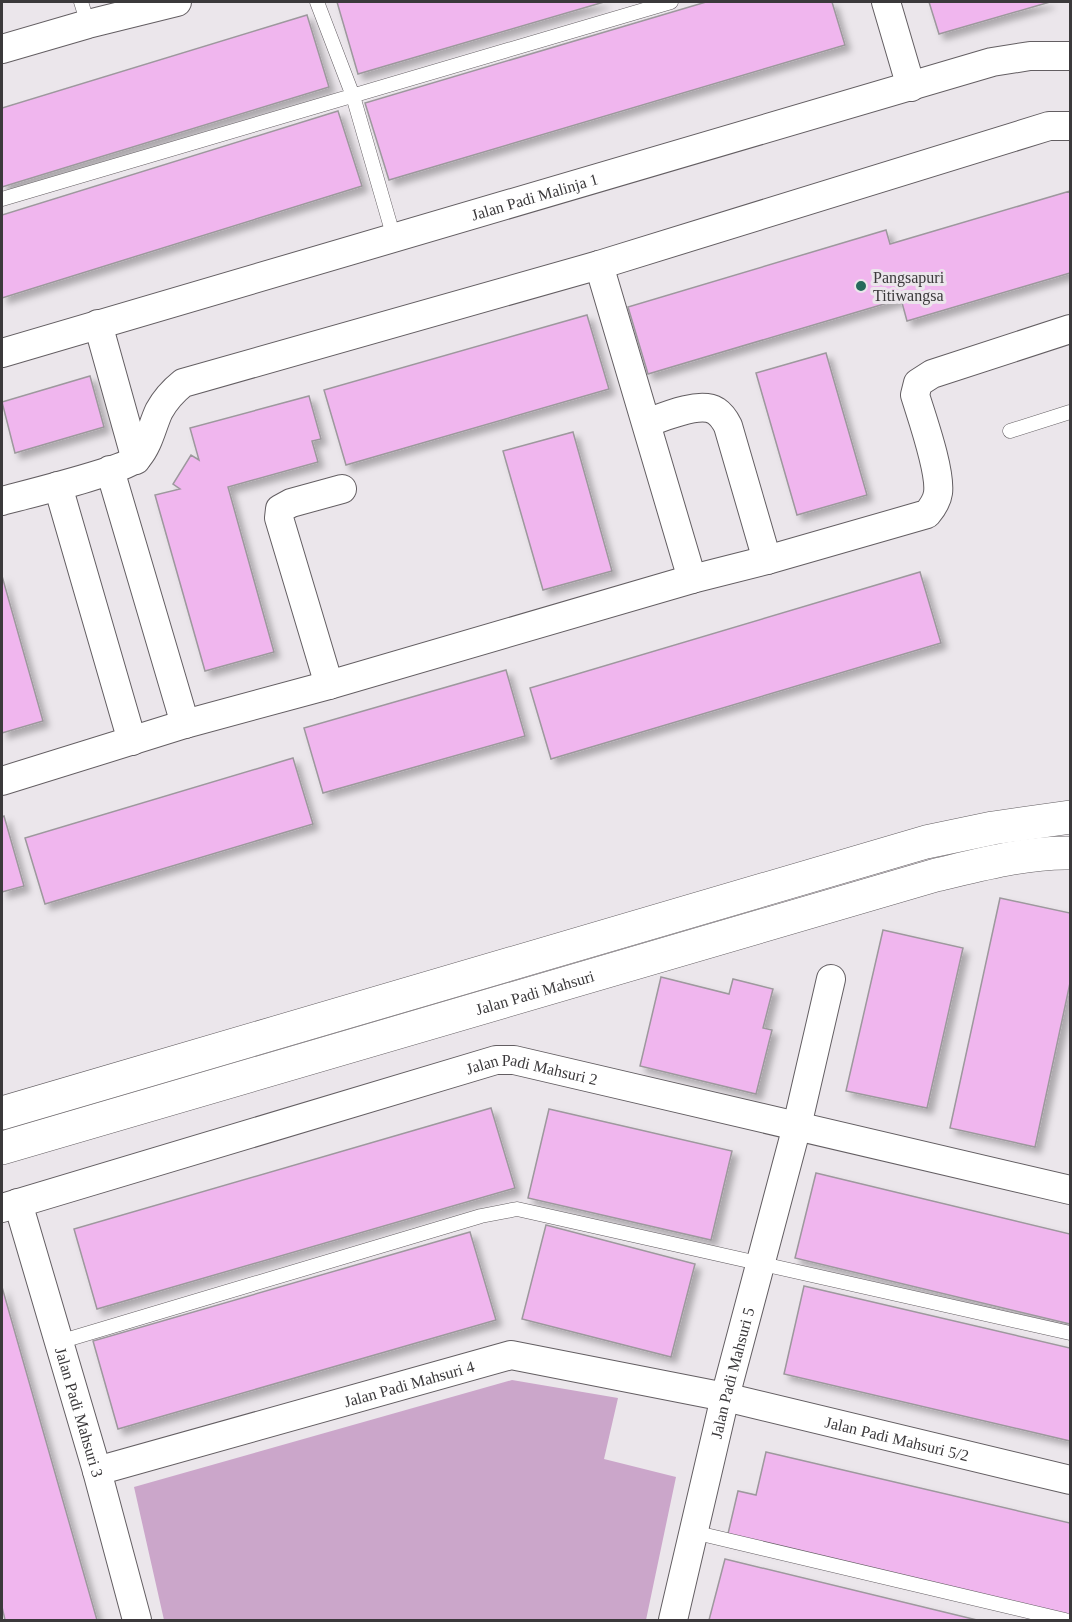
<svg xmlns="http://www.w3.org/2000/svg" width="1072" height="1622" font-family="Georgia,serif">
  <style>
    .green { fill: #cba6ca }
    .building { fill: #f0b6ee; stroke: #9d989d; stroke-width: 1.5; filter: url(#shadow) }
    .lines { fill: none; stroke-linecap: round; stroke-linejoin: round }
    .lane-casing { stroke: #635e62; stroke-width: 15 }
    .street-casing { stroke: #635e62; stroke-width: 30 }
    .secondary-casing { stroke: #635e62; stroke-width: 34 }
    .lane { stroke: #fff; stroke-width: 14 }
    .street { stroke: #fff; stroke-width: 28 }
    .secondary { stroke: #fff; stroke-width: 33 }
    .poi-dot { fill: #256a5c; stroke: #ebe6eb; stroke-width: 2 }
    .labels { text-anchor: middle; stroke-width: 6; stroke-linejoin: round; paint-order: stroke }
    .street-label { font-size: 16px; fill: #3b393b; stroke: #ebe6eb }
    .poi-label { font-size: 16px; fill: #3b393b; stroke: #ebe6eb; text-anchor: start }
  </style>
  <defs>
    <filter id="shadow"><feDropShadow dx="5.5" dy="5.5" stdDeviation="3" flood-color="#0004"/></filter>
  </defs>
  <rect width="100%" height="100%" fill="#ebe6eb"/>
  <path class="green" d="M512,1380L618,1398L604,1459L676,1477L646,1620H164L134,1487Z"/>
  <path class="building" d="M337,2H604L358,74Z
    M706,2H832L845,45L389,180L365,103Z
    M929,2H1050L939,34Z
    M307,15L329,87L2,187V108Z
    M338,111L362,186L2,298V215Z
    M1070,191V273L907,321L901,299L648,374L628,307L886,230L890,244Z
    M587,315L609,389L346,465L324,390Z
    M826,353L867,495L797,515L756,373Z
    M90,376L104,427L15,453L2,402Z
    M309,396L321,439L312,441L318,462L228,487L274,652L205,671L155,495L180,489L173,484L191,455L199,460L190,428Z
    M573,432L612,571L543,590L503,451Z
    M920,572L941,643L551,759L530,688Z
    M2,576L43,721L2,733Z
    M506,670L525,736L323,793L304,728Z
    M293,758L313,824L45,904L25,838Z
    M4,816L24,886L2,892V817Z
    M1000,898L1070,913V983L1035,1147L950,1128Z
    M883,930L963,948L927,1108L846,1091Z
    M661,977L729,994L733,979L773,989L763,1028L772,1030L756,1094L640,1066Z
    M491,1108L515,1188L97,1309L74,1229Z
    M549,1109L732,1151L711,1240L528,1198Z
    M816,1173L1070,1234V1324L795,1258Z
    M546,1225L695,1264L671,1357L522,1319Z
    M470,1232L496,1320L118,1429L93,1341Z
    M804,1286L1070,1348V1441L784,1374Z
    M2,1287L97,1620H5L2,1607Z
    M766,1452L1070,1523V1617L727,1538L738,1491L756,1495Z
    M725,1559L977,1620H709Z"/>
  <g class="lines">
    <defs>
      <path id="lane" d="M81,2L88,24
        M317,2L353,96L394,238
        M2,199L671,2
        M1010,431L1070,412
        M59,1342L481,1216L517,1209L1070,1333
        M693,1532L1065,1620"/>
      <g id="street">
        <path d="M886,2L911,87"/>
        <path d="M2,49L88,24L177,2"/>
        <path d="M599,265L692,579"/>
        <path d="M98,324L136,460"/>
        <path id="s1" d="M2,353L992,62L1030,56H1070"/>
        <path d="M647,423C663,417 700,401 716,411C722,415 725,420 728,426L767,560"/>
        <path d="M110,470L185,724"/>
        <path d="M58,486L132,741"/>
        <path d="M2,501C24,495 127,470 138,457C149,444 152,426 159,411C165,400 173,391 183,383L599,265L1049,126H1070"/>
        <path d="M329,685L279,518L280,509L291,503L342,489"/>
        <path d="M2,781L185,724L329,685L692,579L767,560L927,514C932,508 937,501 938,493C941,471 922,418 915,395L918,383L932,374L1070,329"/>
        <path id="s2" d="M18,1203L97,1471L137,1620"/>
        <path id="s3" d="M2,1208L496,1060H514L1070,1190"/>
        <path id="s4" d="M97,1471L511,1355L725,1397L1070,1480"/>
        <path id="s5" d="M673,1620L725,1397L797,1126L831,979"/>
      </g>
      <g id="secondary">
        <path d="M2,1113L926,842L993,828L1070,817"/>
        <path id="s6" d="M2,1148L936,875C979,865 1027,852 1070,853"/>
      </g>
    </defs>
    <use href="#lane" class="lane-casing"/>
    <use href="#street" class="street-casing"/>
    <use href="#secondary" class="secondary-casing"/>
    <use href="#lane" class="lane"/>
    <use href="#street" class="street"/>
    <use href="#secondary" class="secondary"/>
  </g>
  <circle class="poi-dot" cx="861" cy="286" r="6"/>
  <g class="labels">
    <g class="street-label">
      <text dy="6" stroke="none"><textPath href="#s1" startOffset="555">Jalan Padi Malinja 1</textPath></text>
      <text dy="6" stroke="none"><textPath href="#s6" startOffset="555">Jalan Padi Mahsuri</textPath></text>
      <text dy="6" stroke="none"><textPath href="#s3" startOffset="552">Jalan Padi Mahsuri 2</textPath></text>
      <text dy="6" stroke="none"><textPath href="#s5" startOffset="254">Jalan Padi Mahsuri 5</textPath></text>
      <text dy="6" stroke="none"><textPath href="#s4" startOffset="324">Jalan Padi Mahsuri 4</textPath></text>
      <text dy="6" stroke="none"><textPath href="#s2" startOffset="218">Jalan Padi Mahsuri 3</textPath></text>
      <text dy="6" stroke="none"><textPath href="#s4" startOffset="825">Jalan Padi Mahsuri 5/2</textPath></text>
    </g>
    <g class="poi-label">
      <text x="873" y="283">Pangsapuri<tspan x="873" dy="18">Titiwangsa</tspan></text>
    </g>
  </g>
  <rect width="1072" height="1622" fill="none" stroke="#3b393b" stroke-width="6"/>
</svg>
